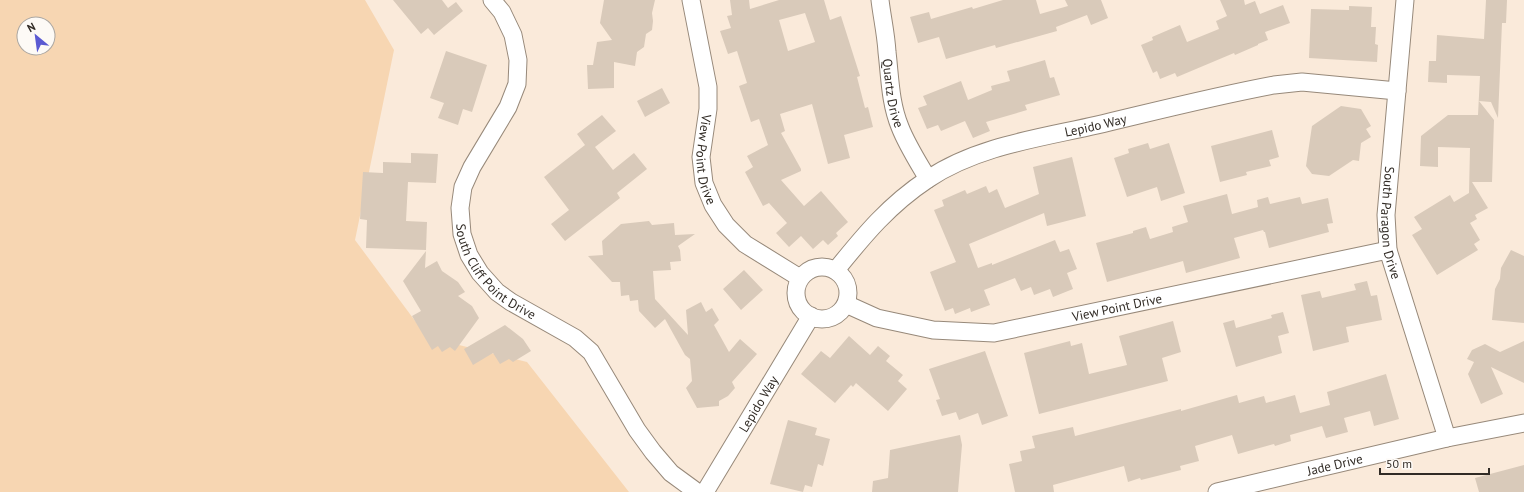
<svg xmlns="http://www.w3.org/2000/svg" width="1524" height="492" font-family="'PT Sans',sans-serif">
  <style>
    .green { fill: #f7d6b2; fill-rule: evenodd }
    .building { fill: #d9caba; fill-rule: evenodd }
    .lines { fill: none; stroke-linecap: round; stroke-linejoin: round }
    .minor-casing { stroke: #97897a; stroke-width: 19 }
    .minor { stroke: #fff; stroke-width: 17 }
    .labels { text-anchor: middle; stroke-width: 4; stroke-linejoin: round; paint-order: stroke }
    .street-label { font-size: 13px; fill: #312b25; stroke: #fdfaf6 }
  </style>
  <rect width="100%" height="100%" fill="#faeada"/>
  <path class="green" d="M0,0H365L394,50L355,240L427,337L527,362L629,492H0ZM24,24H48V48H24Z"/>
  <path class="building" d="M393,0H442L448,8L456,2L463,11L434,35L428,28L421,34Z
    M604,0H655L652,13L653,21L652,30L646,34L644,47L637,52L635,66L614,62V88L588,89L587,65H593L597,42L612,40L600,23Z
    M730,0H749L750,9L779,0H824L830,20L841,16L860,76L857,77L865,108L868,107L873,127L844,135L850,158L828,164L812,104L780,114L785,131L781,133L801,169V171L781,180L804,206L821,191L848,222L836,233L838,236L828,245L823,240L813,249L801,236L789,247L776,233L787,223L769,203L763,206L745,172L753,167L747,156L768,145L759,119L751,122L739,86L747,83L737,51L728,54L720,31L731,28L727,16L732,15ZM805,13L815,42L788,51L779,20Z
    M1003,0H1036L1040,14L1068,6L1065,0H1101L1108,18L1091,25L1087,15L1056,27L1057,31L996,48L995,45L946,59L939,37L918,43L910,17L929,12L931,19L972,7L973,9Z
    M1220,0H1244L1245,5L1255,1L1260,14L1283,5L1290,23L1265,32L1268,40L1258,44V45L1235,55L1234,53L1177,77L1175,73L1160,79L1157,71L1153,73L1141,45L1153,40L1152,37L1180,25L1187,42L1219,29L1216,21L1227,16Z
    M1486,0H1507L1506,23H1502L1498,118L1491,102L1479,101L1494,120L1492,182H1472L1488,208L1475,215L1477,219L1470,223L1480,240L1474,244L1478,250L1437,275L1412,235L1422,229L1414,217L1450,195L1454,202L1469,193L1470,148L1438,147V167L1420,166L1421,136L1448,115H1478L1480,76L1447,75V83L1428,82L1429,61H1436L1437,35L1484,39Z
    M1349,6L1372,7L1371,27H1376L1375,44L1378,45L1377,62L1309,58L1311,9L1349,10Z
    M446,51L487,65L472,112L463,109L458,125L438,118L444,103L430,98Z
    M1045,60L1050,78L1054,77L1060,95L1025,105L1027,110L986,122L990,131L973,138L965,121L941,131L938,125L927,129L918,108L927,105L923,96L961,81L968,100L992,90L991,86L1010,81L1007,71Z
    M662,88L670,103L645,117L637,101Z
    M1341,106L1361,109L1371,126L1366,129L1371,137L1361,143L1359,161L1353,160L1329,176L1312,174L1306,166L1312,126Z
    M602,115L616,131L595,147L613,170L634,153L647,169L617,193L620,198L565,241L551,224L569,210L544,177L585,145L577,134Z
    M1272,130L1279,157L1269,160L1271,166L1246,172L1247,175L1220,182L1211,146Z
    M1148,143L1150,149L1169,143L1185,193L1161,201L1157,187L1127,197L1114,158L1129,153L1128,149Z
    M411,153L438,154L436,183L408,182L406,221L427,222L426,250L366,248L367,220L360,219L363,172L383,173V162L411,163Z
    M1072,157L1086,216L1047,226L1044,213L969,244L978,268L992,263V265L1055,240L1060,252L1069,249L1077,269L1067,273L1073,289L1053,297L1050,289L1034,295L1031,287L1021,291L1015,278L984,290L990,305L971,312L970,308L955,314L953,308L945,311L930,272L956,262L934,210L944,206L942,200L965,190L967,194L986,186L989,193L997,189L1005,208L1039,194L1033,167Z
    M1227,194L1232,214L1258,207L1257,200L1268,197L1270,204L1300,197L1302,204L1328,198L1333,223L1327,224L1329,232L1269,248L1265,232H1264L1263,230L1234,238L1240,258L1186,273L1183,261L1107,282L1096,243L1133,233V231L1146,227L1150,239L1173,232L1172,227L1188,222L1183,206Z
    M649,221L652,225L674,223L675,235L695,234L678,246L680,250L681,261L670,262L671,270L653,271L655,299L688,335L686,310L701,302L706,312L712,308L719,320L714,325L729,352L740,339L757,354L732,382L735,388L728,396L719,401V406L697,408L686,388L692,381L690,359L685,355L665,319L655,328L639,311L638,300L630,301L629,295L621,296L620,282H612L588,256L603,255L602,241L621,224Z
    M1511,250L1524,256V323L1492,320L1495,289L1500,279L1501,268Z
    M426,251L425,268L437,261L442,271L458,282L465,292L458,296L472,306L479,318L455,351L450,347L442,352L438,346L432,350L412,316L421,311L403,281Z
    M744,270L763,290L741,310L723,289Z
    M1367,281L1371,296L1377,295L1382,320L1346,327L1349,342L1313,351L1301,295L1320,291L1322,298L1356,290L1354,284Z
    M1283,312L1289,333L1278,336L1282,353L1236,367L1223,323L1234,320L1236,328L1272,318L1271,315Z
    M1173,321L1181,352L1162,358L1168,381L1039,414L1024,353L1070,341L1071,346L1082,343L1089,374L1127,365L1119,336Z
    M505,325L523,339L531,351L513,362L509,359L500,364L493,353L473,365L464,349Z
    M849,336L870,355L878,346L890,356L886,361L903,375L898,381L907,389L888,411L856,383L853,387L851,385L835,403L801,374L821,351L830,358Z
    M1524,341V383L1491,367L1503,394L1481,404L1468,374L1474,362L1467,359L1472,350L1485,344L1500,352Z
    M985,351L1008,416L982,425L978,413L959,420L956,412L942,416L936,400L940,399L929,369Z
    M1386,374L1399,419L1374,426L1370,411L1344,418L1348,432L1326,438L1322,426L1290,435L1291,441L1275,446L1274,444L1238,454L1232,435L1195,446L1199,461L1180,466L1181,470L1141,480L1140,478L1128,482L1124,466L1053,485L1054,492H1015L1009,464L1022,461L1020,451L1035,448L1032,436L1073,427L1075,436L1181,409V411L1237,395L1239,403L1264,396L1266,403L1295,395L1300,413L1330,405L1327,392Z
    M788,420L817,428L815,435L830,439L823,466L818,464L812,487L805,485L803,492L770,484Z
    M960,435L962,445L958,492H872L873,481L888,478L890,450Z
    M1524,465V492H1479L1475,478Z"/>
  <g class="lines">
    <defs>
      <g id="minor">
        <path id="s1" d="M492,0L502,12L513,35L518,60L517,84L508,107L472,167L463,187L460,208L462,234L469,255L480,273L497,292L511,302L575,338L591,352L637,430L653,452L671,473L697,492"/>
        <path id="s2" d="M691,0L708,87V109L701,157L704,183L713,205L726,225L745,244L800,278"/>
        <path id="s3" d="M880,0C882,17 886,34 887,52C890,77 890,103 900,127C907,145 918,162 928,179"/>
        <path id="s4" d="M1405,0L1386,215L1388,250L1447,438"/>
        <circle cx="822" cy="293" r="26"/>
        <path id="s5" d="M836,270C865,234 889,205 928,179C977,146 1040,138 1097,125C1156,111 1215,96 1274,85L1302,82L1397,91"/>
        <path id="s6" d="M846,304L877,318L933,330L994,333L1388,250"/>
        <path id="s7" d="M705,492L811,316"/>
        <path id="s8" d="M1217,492L1447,438L1524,423"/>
      </g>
    </defs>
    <use href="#minor" class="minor-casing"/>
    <use href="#minor" class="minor"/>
  </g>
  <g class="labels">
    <g class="street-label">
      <text dy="5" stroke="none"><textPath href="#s3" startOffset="94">Quartz Drive</textPath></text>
      <text dy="5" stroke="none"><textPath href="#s5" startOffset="307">Lepido Way</textPath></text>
      <text dy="5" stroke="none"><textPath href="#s2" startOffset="162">View Point Drive</textPath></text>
      <text dy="5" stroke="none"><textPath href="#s4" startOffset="224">South Paragon Drive</textPath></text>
      <text dy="5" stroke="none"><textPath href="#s1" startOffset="306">South Cliff Point Drive</textPath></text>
      <text dy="5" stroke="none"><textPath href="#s6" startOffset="278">View Point Drive</textPath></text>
      <text dy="5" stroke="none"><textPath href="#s7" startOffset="103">Lepido Way</textPath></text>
      <text dy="5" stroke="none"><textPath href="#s8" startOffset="121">Jade Drive</textPath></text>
    </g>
  </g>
  <g transform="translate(36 36) rotate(331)"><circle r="19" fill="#fdfaf6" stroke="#aba7a2"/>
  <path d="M0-3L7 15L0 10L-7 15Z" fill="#5b5ad2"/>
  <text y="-6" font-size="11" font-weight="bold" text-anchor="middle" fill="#312b25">N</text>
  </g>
  <path d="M1380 468v6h109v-6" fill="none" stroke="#312b25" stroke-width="2"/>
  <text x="1386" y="468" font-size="12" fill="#312b25" stroke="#fdfaf6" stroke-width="3" paint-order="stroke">50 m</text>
</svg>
